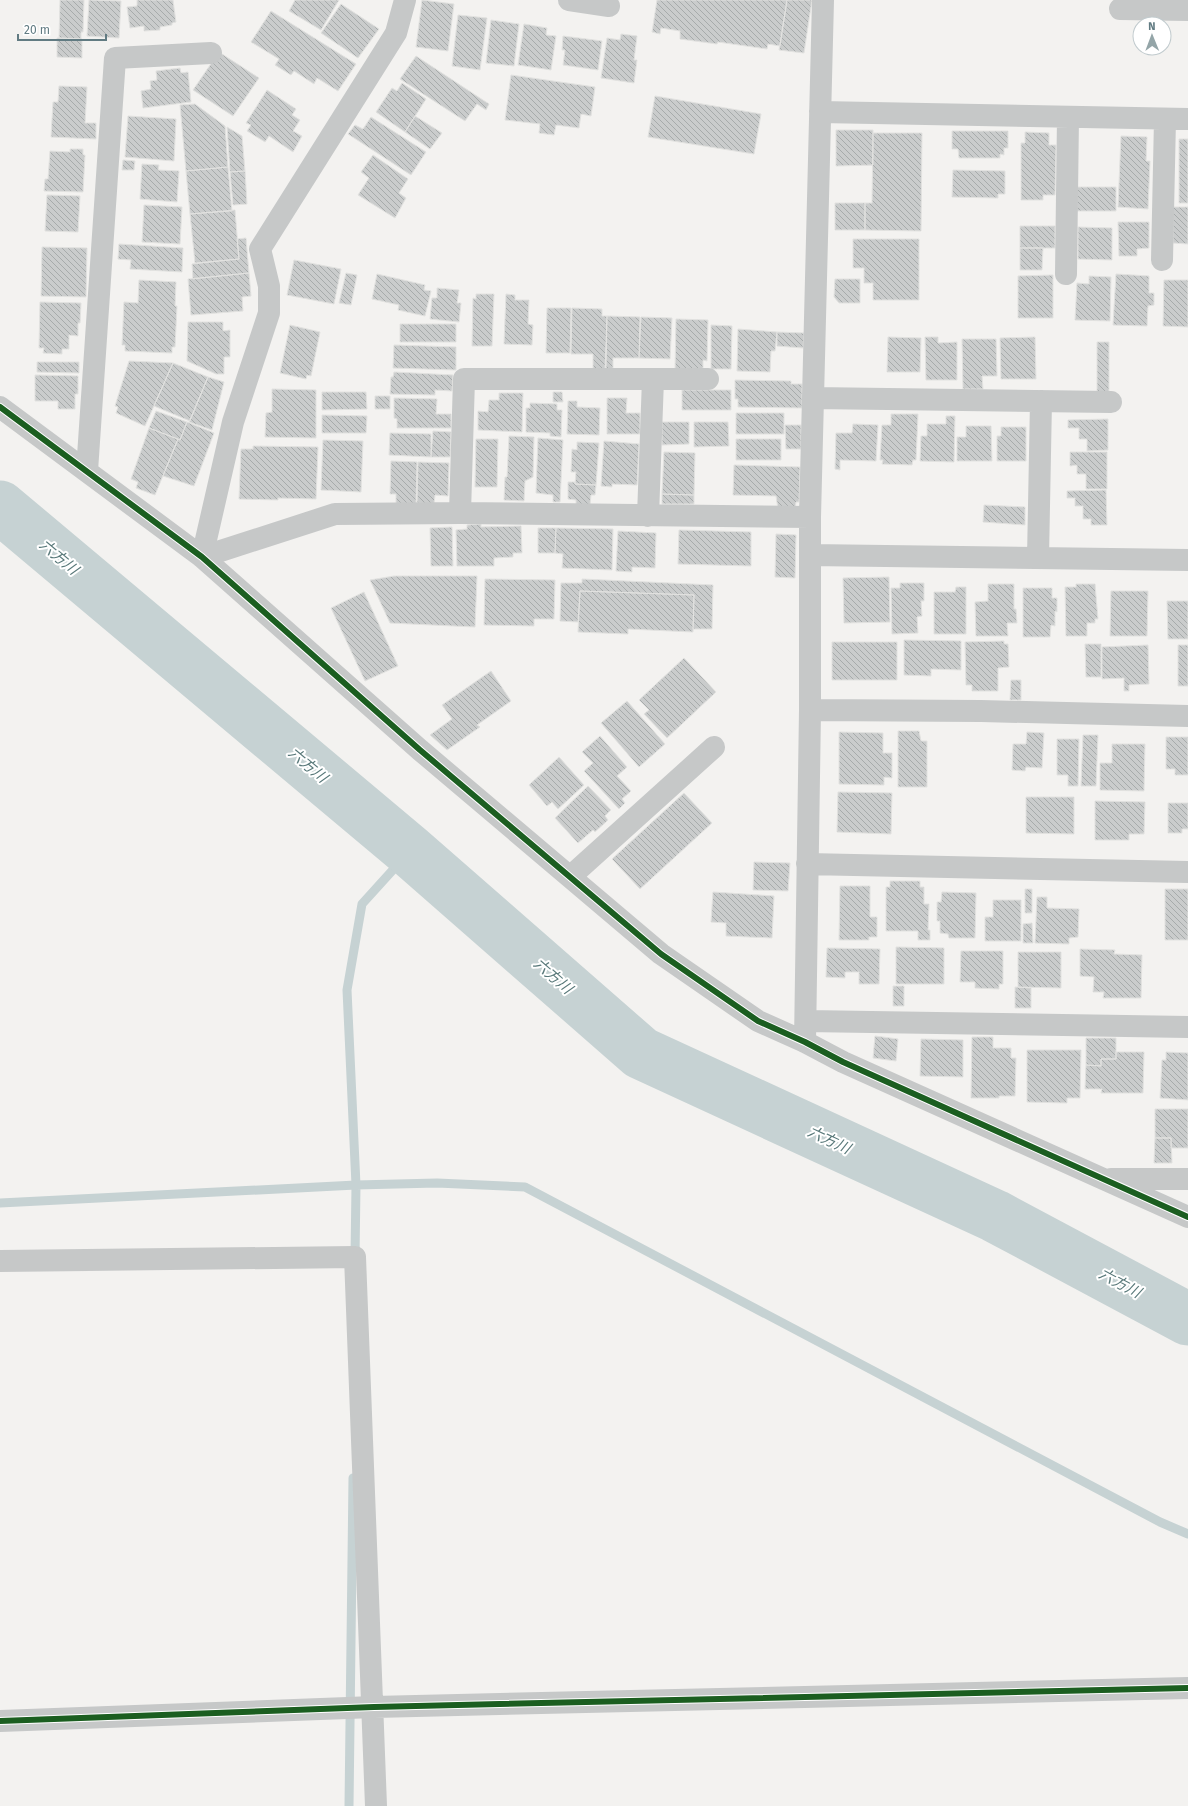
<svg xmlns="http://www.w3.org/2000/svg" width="1188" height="1806" font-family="'Fira Sans','Noto Sans JP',sans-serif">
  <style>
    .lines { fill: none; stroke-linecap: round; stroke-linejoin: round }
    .stream { stroke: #c6d2d3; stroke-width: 9 }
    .river { stroke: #c6d2d3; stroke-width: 53 }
    .building { fill: url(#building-back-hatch); stroke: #e2e2e0 }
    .minor { stroke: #c6c8c8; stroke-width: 22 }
    .cycleway-casing { stroke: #fff; stroke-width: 8 }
    .cycleway { stroke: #1b5e20; stroke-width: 6 }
    .labels { text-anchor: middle; stroke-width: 4; stroke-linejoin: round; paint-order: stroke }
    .water-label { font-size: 15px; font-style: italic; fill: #587879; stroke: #fff }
  </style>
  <defs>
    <pattern id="building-back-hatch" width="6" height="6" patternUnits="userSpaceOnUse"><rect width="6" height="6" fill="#cacccc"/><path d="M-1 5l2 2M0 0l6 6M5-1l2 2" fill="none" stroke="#a7abab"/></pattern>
  </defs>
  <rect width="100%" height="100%" fill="#f3f2f0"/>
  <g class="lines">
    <path class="stream" d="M0,1203L356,1185L437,1183L525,1187L1160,1522L1188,1534
      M355,1257L356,1185L347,990L362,904L410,851
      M349,1806L353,1478"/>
    <path class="river" d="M0,507L410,851L641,1053L995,1216L1188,1319"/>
  </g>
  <path class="building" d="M60,0H84L83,32H81V39L59,38Z
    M89,0L121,1L119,38L87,36Z
    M137,0H173L176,22L172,23V25L160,27V30L144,31V26L130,28L127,7L137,6Z
    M295,0H339L321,30L289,11Z
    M422,0L454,4L448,51L416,47Z
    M657,0H787L780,46L768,44L767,49L718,42L717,44L680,39V31L661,28L660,34L652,32Z
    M787,0H812L804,53L779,50Z
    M341,4L379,29L358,58L321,33Z
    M271,11L356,64L338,91L317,78L314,84L294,71L291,75L275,65L279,59L251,42Z
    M458,15L487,18L480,70L452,66Z
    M491,20L519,24L514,66L486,63Z
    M524,24L547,28L546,35L556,36L551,70L518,65Z
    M621,34L637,36L634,60H637L634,83L601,78L607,38L620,40Z
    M563,36L602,41L598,70L563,65L565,50H562Z
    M57,38L82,39V58L57,57Z
    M219,52L259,78L233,116L193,90Z
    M416,56L489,104L486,110L477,104L465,121L400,79Z
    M180,68L181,73L188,72L191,102L143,108L141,91L151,89L150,81L157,80L156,71Z
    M511,75L595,87L591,116L581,114L579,128L556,125L554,135L539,133L540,124L505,120Z
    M402,83L426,99L405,132L376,112L392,88L397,91Z
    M59,86L87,87L85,123H96V139L51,137L53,102H58Z
    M267,90L296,109L292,115L300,120L293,131L302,136L293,152L269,136L265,142L247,131L251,125L246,123Z
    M655,96L761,114L754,154L648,137Z
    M195,104L225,126L228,167L186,171L180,105Z
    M128,116L176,119L174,161L125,157Z
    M415,116L442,133L430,149L405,132Z
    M371,117L426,152L411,175L348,134L355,125L363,129Z
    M227,127L242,136L245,171L230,172Z
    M836,130H873V165L836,166Z
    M952,131H1008V148H1004V155L1000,154V158H959L958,149H952Z
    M1025,132L1049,133V145H1056L1055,195H1043V200H1021V143H1025Z
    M873,133H922L921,231L865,230V203H872Z
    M1121,136L1147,137L1146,161H1150L1148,209L1118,207Z
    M1179,139H1188V203H1179Z
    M70,149H83V155H85L83,192L44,191L45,179H48L50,151L70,152Z
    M373,155L408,179L399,193L406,198L395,218L358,195L369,178L361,172Z
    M123,160L135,161L134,170H122Z
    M142,164L159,165L158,170L179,171L177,202L140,199Z
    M228,167L232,211L190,214L186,171Z
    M953,170L1005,171V194H998V198L952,197Z
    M245,171L247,204L233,205L230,172Z
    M1077,187H1116V211H1077Z
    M47,195L80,196L78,232L45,231Z
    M835,203H865V230H835Z
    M144,205L182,207L180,244L142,242Z
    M1173,207H1188V244L1173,243Z
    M235,210L239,259L195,263L190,214Z
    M1118,222H1149V248L1137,249V256H1119Z
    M1020,226H1055V248H1020Z
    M1078,227L1112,228V260L1078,259Z
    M246,238L249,273L193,279L192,264L239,259L237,239Z
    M853,239H919V300H873V283H864V268H853Z
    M119,244L183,248L182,272L130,269L131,260L118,259Z
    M42,247L87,248L86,297L41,296Z
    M1020,248H1043L1042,270H1020Z
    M294,260L341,269L334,304L287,295Z
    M249,273L251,296L242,297L243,311L191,315L188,279Z
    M346,273L357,275L351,305L339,303Z
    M377,274L425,285L424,290L431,291L425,316L398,310L399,305L372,299Z
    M1116,274L1149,276V293H1154V305L1148,306L1147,326L1113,325Z
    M1053,275V318H1018V276Z
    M1089,276L1111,277L1110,321L1075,320L1077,283L1089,284Z
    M835,279H860V303H839L834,297Z
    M139,280L176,282L175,306H177L175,347H172V353L125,351V345H122L124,302L138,303Z
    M1164,280H1188V327L1163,326Z
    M437,288L459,290L457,303H461L459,322L430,319L432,298H437Z
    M476,294H494L492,346H472L473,298L476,299Z
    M506,294L515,295V300H529L528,324L533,325L532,345L504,344Z
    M40,302L81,303L80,323H78V336L69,335V349H62V354L43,353L44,348H39Z
    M547,308H571L570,353H546Z
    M572,308L602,309V316H607L605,370H593V354H571Z
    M607,316L640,317L639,358H613V370L606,369Z
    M641,317L672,318L670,359L639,358Z
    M676,319L708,320L707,361L703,360V372L675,371Z
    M188,322H223V331L230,330V357H224V374H216L187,361Z
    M400,324H456V342H400Z
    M290,325L320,332L311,376L307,375L306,379L280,373Z
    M711,325L732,326L731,369H711Z
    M738,329L777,332L775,351H771L770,372L737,371Z
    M777,332L804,333L803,348L777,346Z
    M888,337L921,338L920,372H887Z
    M925,337H938V343L957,342V380H926Z
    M1035,337L1036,379H1001L1000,338Z
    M962,339H996L997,376H982L983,389H963Z
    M1097,342H1109V393H1097Z
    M394,345L456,347V370L393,368Z
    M129,361L173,363L145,426L116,413L118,407L115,406Z
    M37,362H79V373L37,372Z
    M173,363L208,377L190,421L154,406Z
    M394,372L453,375L452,391L435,390V395L390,394L391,377H393Z
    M35,375L78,376V394H75V409H58V401H35Z
    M208,377L224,382L212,430L189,422Z
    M735,380L791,381V384H802V408L738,407V399H735Z
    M272,389L316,390V438L265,437L266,413L272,412Z
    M682,390H731V410H682Z
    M322,392H366L367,409L322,410Z
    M553,392H562L563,402H553Z
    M499,393H523L522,432L478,430V411L488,412L489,400H499Z
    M375,396H390V409H375Z
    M394,398L437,399L436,414H451V428H397V419L394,418Z
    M607,398H627L626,413H640V434H607Z
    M568,401H577V407L600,408L599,435L567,434Z
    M530,403L557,404V410H562L561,437L550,436V433L526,432V408H530Z
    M156,411L187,422L180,440L149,428Z
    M736,413H784V434H736Z
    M891,414H918L916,460H913L912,465L882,464L883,460H880L882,425H891Z
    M322,415L367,416L366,433H322Z
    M946,416H955L954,462L920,461L921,436H927V424H946Z
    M1108,419V450L1087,451V439H1079V428H1068V420Z
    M187,422L214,433L194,486L163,476L178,439L180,440Z
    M662,422H689V444L662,445Z
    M694,422H728L729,446L694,447Z
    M853,424L878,425L876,461L840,460V470L835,469L836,433H852Z
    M785,425H801V449H786Z
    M966,426H991L992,461H957V437H966Z
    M1001,427H1026V461H997V436H1001Z
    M149,428L178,439L155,495L136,488L138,482L131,479Z
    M433,431L451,432L450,457H431Z
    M390,433L431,434V457L389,455Z
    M509,436L534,437L533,477L525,481L524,501L504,500L505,477H507Z
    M538,438L563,440L560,502H553V495L536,493Z
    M476,439H498L497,487H475Z
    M736,439H781V460H736Z
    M323,440L363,441L361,492L321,490Z
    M604,441L639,444L637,485L612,484V487L601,486Z
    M577,442L599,443L596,485L575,484L576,472H571L572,449L577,450Z
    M253,446L318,447L316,499L278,498V500L239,499L241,449H253Z
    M664,452L695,453L694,495L662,494Z
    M1070,452H1107V489H1086V474H1077V465L1070,466Z
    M391,461L417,462L416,504H396V494H390Z
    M418,462L449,463L448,496L435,495L434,504L417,503Z
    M734,465L800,467L799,502H796L795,510L778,509L776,496L733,495Z
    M568,482H575V484L596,485L595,495H591L590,505H576V500L568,499Z
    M1106,490L1107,525H1091V519H1083V506H1075V498H1067V491Z
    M662,494L694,495V504H662Z
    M984,505L1025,507V525L983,522Z
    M481,524V527L521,526L522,553H513V557L494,558V566H457L456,530L467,529V525Z
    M452,527L453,566H431L430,528Z
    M538,528H556L555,553H538Z
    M556,528L613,529L612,570L562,568L563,554L555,553Z
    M679,530L751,532V566L678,564Z
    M618,531L656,533L655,568L632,567V572L616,571Z
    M776,534L796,535L795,578L775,577Z
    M394,576H477L475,627L390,623L370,580Z
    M889,577L890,622L844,623L843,578Z
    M485,579L555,580L554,619H534V626L484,625Z
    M582,579L713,585L712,629H693L694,595L580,591L578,622L560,621L561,583H582Z
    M900,583H924V601H921L922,616L917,617L918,633L892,634L891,588H900Z
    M988,584H1014V609H1016L1017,623H1007L1008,636H976L975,602L988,601Z
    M1076,584H1095L1098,619H1095V623H1087V636H1066L1065,587H1076Z
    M956,587H966V634H934V592H955Z
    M1023,588H1052V598H1057V612L1055,611V626L1051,625L1050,637H1023Z
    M580,591L694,595L693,632L628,629V634L578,632Z
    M1111,591H1148L1147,636H1110Z
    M364,592L398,666L365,681L331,608Z
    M1167,601H1188V639H1168Z
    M904,640L961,641V670L931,669V676L904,675Z
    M1004,641V644H1008L1009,667L998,668V691H972V685H966L965,642Z
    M832,642H897V680H832Z
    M1085,644H1101V677H1086Z
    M1148,645L1149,684L1129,685V691H1124V678L1102,679V647Z
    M1178,645H1188V686H1178Z
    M684,658L716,692L667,738L644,714L649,710L639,700Z
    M491,671L511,701L477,725L480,727L447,750L430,735L452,719L442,705Z
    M1011,680H1021V700H1010Z
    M627,701L665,744L639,767L601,723Z
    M898,731H919L921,741H927V787H898Z
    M839,732L883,733V753H892V778L884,777V785L839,784Z
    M1027,732L1044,733L1042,768L1026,767L1025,771L1012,770L1013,744H1026Z
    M1083,735H1098L1096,786H1081Z
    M600,736L627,767L617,776L631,791L622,799L625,803L619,809L584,771L593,763L582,752Z
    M1166,737H1188V775H1175V769H1166Z
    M1057,739H1079L1078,786H1068V775H1057Z
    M1112,744H1145L1144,791L1100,790V763H1112Z
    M559,757L584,785L558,809L552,802L547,806L529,785Z
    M588,786L611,810L605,816L608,820L595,832L593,830L578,843L555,818Z
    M838,792L892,793L891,834L837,832Z
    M684,793L712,823L640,889L612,859Z
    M1026,797H1074V834L1026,833Z
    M1095,801L1145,802L1144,834H1129V840H1095Z
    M1168,803H1188V829H1182V833H1168Z
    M754,862L790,863L788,891L753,890Z
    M890,881H920V887H924V904H929L928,930H930V940H918V931H886V887H890Z
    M840,886H870V917H877V937H869V940H839Z
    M1025,889H1032V913H1025Z
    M1165,889H1188V940H1165Z
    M713,892L774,896L772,938L726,936V923L711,922Z
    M942,892L976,893L975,938H949L948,934L940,933V921H937V902H941Z
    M1037,897H1047V908L1079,909L1078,937L1069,938V944L1035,943Z
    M993,900H1021V941H985V917H993Z
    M1032,923L1033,943H1023V924Z
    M896,947L944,948V984H896Z
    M827,948L880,949L879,984H859V972H845V978L826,977Z
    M1080,949L1115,950L1114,954L1142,955L1141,998H1103L1104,992H1093L1094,977L1080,976Z
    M961,951H1003V984H999V989L975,988V982H960Z
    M1018,952H1061V988L1018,987Z
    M893,986H904V1006H893Z
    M1015,987L1031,988V1008H1015Z
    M875,1036L898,1039L896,1061L873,1058Z
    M972,1037H993V1048H1011V1058H1016L1015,1096H999V1098H971Z
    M1086,1038H1116V1059H1101V1066L1086,1065Z
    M921,1039L963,1040V1077L920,1076Z
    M1027,1050H1081L1080,1098H1067V1103L1027,1102Z
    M1116,1052H1144L1143,1093H1101L1102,1089H1085L1086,1065L1101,1066V1059H1116Z
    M1166,1052L1188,1053V1100L1160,1098L1162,1060H1166Z
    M1155,1109H1188V1148H1171V1138H1155Z
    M1155,1138H1171L1172,1163H1154Z"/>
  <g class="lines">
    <path class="minor" d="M569,0L609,6
      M1120,9L1188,10
      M820,112L1188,119
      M1162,260L1165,119
      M1066,274L1068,117
      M813,398L1111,402
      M0,407L202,557L420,750L661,954L758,1021L805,1042L843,1062L1188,1217
      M87,471L115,58L211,53
      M460,513L464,379H708
      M648,516L653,379
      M810,555L1188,560
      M202,557L335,514L460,513L810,517
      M202,557L233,422L269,313V286L260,249L396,33L405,0
      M1038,558L1041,401
      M810,710L981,711L1188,716
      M807,864L1188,872
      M571,876L714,747
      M806,1021L1188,1027
      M805,1042L810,710V517L823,0
      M1111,1179H1188
      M0,1261L355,1257L376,1806
      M0,1721L374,1707L1188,1688"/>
    <defs>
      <path id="cycleway" d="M0,407L202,557L420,750L661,954L758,1021L805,1042L843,1062L1188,1217
        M0,1721L374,1707L1188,1688"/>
    </defs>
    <use href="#cycleway" class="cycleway-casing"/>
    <use href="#cycleway" class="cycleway"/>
  </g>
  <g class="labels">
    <g class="water-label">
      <text transform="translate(59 557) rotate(40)" y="5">六方川</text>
      <text transform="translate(308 765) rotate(40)" y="5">六方川</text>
      <text transform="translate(553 976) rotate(41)" y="5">六方川</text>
      <text transform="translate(829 1140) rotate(25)" y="5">六方川</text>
      <text transform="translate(1120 1283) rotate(28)" y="5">六方川</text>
    </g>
  </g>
  <g transform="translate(1152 36) rotate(359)"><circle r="19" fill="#ffffff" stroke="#c0cacd"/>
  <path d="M0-3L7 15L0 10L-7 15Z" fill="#94a5a8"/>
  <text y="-6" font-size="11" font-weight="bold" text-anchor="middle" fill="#617b82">N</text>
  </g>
  <path d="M18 34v6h88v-6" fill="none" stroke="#617b82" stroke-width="2"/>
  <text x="24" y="34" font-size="12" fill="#617b82" stroke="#ffffff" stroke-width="3" paint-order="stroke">20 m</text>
</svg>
